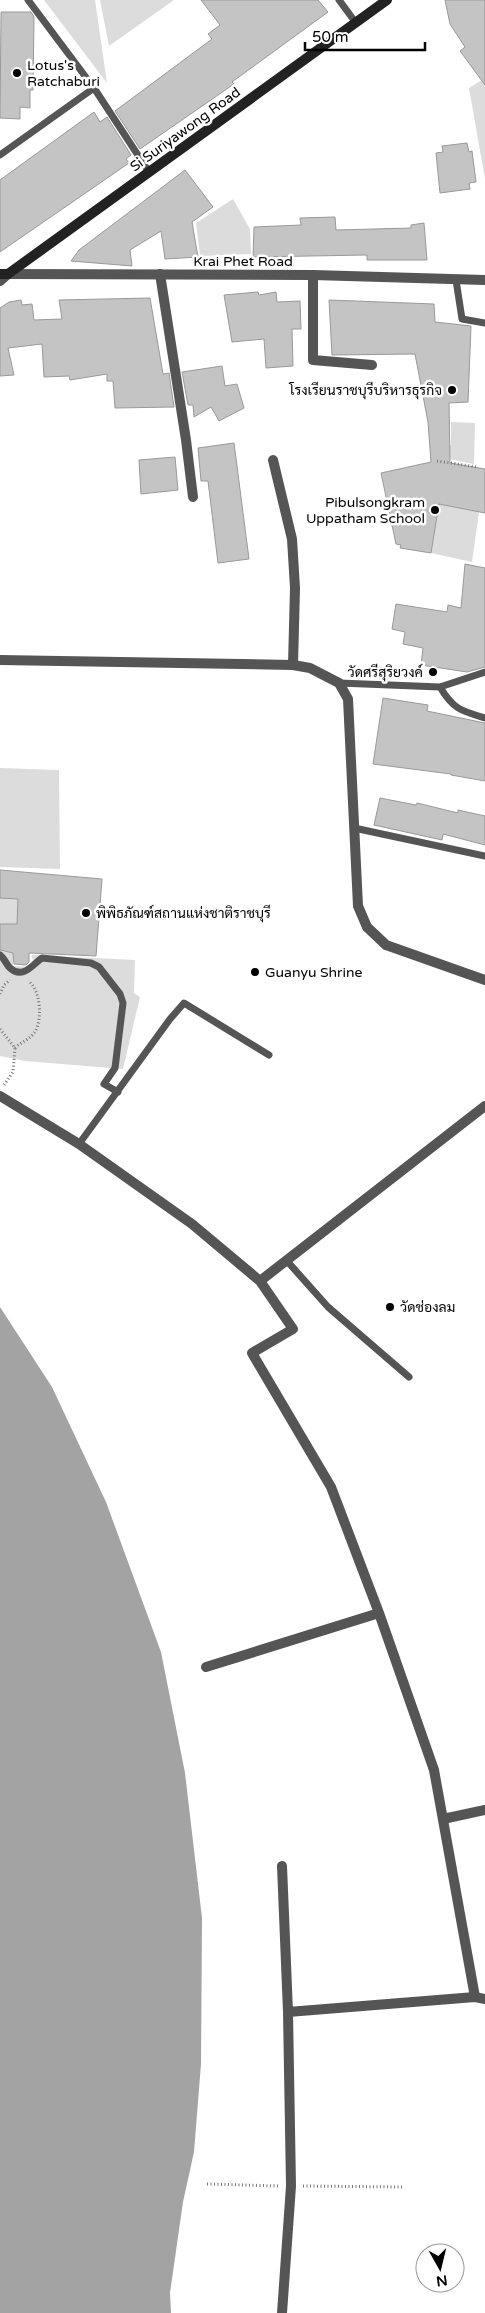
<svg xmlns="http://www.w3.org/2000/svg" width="485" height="2313" font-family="'Varela Round',Sarabun,sans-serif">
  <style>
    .green { fill: #dcdcdc }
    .water { fill: #a3a3a3 }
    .building { fill: #c4c4c4; stroke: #999 }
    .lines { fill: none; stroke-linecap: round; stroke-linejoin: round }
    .path { stroke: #777; stroke-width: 3; stroke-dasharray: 1 2.5; stroke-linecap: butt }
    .service { stroke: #555; stroke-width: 7 }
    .minor { stroke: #555; stroke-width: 10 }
    .tertiary { stroke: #555; stroke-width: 10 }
    .secondary { stroke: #222; stroke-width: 10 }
    .poi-dot { fill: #000; stroke: #fff; stroke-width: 2 }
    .labels { text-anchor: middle; stroke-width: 5; stroke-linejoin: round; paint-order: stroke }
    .poi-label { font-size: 14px; fill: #000; stroke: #fff; text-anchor: start }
    .street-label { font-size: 14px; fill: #000; stroke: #fff }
  </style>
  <rect width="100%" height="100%" fill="#fff"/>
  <path class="green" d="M44,0H95L107,83Z
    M100,0H174L109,46Z
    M485,78V179L469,88Z
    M233,199L250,229L251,254L200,256L196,223Z
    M451,422L475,423L474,464L438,457L439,445H451Z
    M439,504L479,512L472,562L431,553Z
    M0,768L59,770L60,869L0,867Z
    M0,898L18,899L17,924H0Z
    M0,951L13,953V966L33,967L32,955L135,960L134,993L140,997L123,1069L25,1061L0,1056Z"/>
  <path class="water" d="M0,1307L52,1387L106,1502L161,1652L185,1773L202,1918L201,2064L194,2152L183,2202L170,2293L171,2313H0Z"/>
  <path class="building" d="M201,0H318L328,12L232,82L234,84L140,149L115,111L212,39L208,34L220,25Z
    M445,0H485V85L460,51L465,47L450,24Z
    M1,12H31L34,17L33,90H30V108L20,107V119L0,118Z
    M94,112L100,122L107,117L131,155L126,159L129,163L0,252V180Z
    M467,143L469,152L472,151L476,182L469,183L470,189L440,193L436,153L443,152L442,146Z
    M185,170L213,207L192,222L198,257L165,259L161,231L130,250L132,266L71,261L79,250Z
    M335,217L336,230L411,228V225L424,223L427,260H367V255L253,257L254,227L301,225L300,218Z
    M258,292L259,295L276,292L277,302L300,301L301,329H292L293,366L266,368L264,339L232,342L224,295Z
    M150,298L163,374L169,373L174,407L115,408L113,381H107V374L70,380L69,376L44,377L42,344L8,348L14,375L0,376V308L9,302L21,300L22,305L32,304L34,320L62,319L59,300Z
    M329,300L434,304L435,322L471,326L468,402L449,403L450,463L485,469V513L439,504L431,553L400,548L401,545L396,544L381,473L431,462L428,422L415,354L332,355Z
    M222,366L225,386L237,384L244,408L219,421L211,407L194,417L193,405H188L182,372Z
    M234,443L249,559L218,563L208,481H201L198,448Z
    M175,457L178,490L141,494L139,460Z
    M465,564L485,568V667L467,672L421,665L423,648L403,644L405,632L392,629L396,604L447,612L448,605L461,608Z
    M383,698L428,705L427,711L485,723V781L451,775V774L373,764Z
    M380,798L416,805L417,803L458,813V810L485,816V845L443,834L442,840L374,825Z
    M0,870L102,879L96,956L29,953V962L26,965L14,964L13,953L0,950V924H17L18,899L0,898Z"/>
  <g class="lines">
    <path class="path" d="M437,461L477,467
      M0,994L4,985L10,980
      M0,1029L15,1048L13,1072L4,1085
      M15,1048C21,1042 29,1040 34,1033C43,1022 41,989 28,981
      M207,2184L279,2186
      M303,2186L402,2187"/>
    <path class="service" d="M28,0L94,88
      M339,0L356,23
      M0,155L94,88L149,172
      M456,280L462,319L485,323
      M339,683L440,687L485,672
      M440,687C453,709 461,711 485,718
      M354,828L485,856
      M0,955C5,959 6,964 10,968C23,980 33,964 42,958L91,963L99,967L120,994L123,1003L115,1068L104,1084L118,1092
      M79,1144L170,1019L184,1003L269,1055
      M287,1261L328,1307L409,1377"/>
    <path class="minor" d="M160,274L186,440L193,497
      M313,275V360L372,365
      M0,281L8,274
      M273,460L292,539L295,588L293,665
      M0,660L293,665L310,668L339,683L348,699L358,906L367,927L386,945L485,980
      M0,1096L79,1144L192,1224L260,1281L293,1329L252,1353L331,1487L379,1613L434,1770L475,1997L288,2012L291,2186L282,2313
      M260,1281L485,1106
      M206,1667L379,1613
      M443,1819L485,1810
      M282,1866L288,2012
      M475,1997L485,1999"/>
    <path class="tertiary" d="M8,274L313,275L485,280"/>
    <path class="secondary" d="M0,274H8L387,0"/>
  </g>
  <g class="poi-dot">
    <circle cx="17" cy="73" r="5"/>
    <circle cx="452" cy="390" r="5"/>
    <circle cx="435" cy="510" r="5"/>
    <circle cx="433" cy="672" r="5"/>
    <circle cx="86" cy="913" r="5"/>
    <circle cx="255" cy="972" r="5"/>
    <circle cx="390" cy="1307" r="5"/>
  </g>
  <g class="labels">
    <g class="poi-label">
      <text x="27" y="70">Lotus's<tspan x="27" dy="16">Ratchaburi</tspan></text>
      <text x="442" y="395" text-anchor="end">โรงเรียนราชบุรีบริหารธุรกิจ</text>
      <text x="425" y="507" text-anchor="end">Pibulsongkram<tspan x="425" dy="16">Uppatham School</tspan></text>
      <text x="423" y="677" text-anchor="end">วัดศรีสุริยวงค์</text>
      <text x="96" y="918">พิพิธภัณฑ์สถานแห่งชาติราชบุรี</text>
      <text x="265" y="977">Guanyu Shrine</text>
      <text x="400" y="1312">วัดช่องลม</text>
    </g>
    <g class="street-label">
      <text transform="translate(185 129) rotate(-36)" y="5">Si Suriyawong Road</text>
      <text x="243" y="266">Krai Phet Road</text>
    </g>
  </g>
  <g transform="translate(440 2268) rotate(172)"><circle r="24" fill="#ffffff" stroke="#999999"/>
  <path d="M0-4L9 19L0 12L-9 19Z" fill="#000000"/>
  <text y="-8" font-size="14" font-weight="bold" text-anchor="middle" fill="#000000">N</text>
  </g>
  <path d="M305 42v8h120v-8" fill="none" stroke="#000000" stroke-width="2.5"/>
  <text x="312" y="42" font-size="15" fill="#000000" stroke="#ffffff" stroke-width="4" paint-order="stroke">50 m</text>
</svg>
